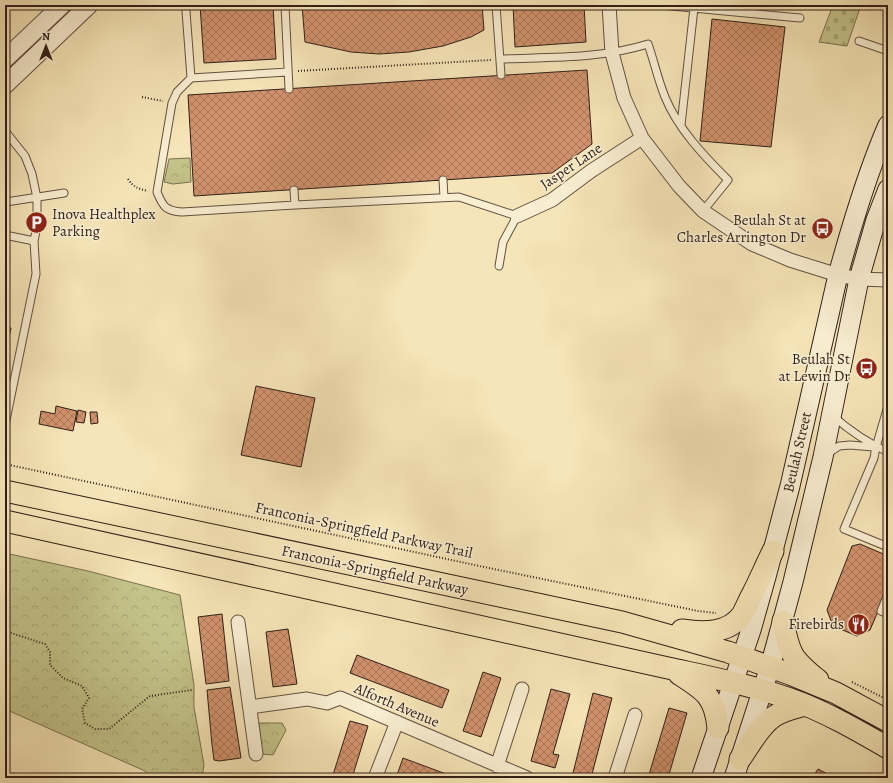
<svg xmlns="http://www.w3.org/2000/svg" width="893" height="783" font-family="Alegreya,serif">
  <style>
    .forest { fill: url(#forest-crowns); stroke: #7a7151 }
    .cemetery { fill: url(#cemetery-stones); stroke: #7a7151 }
    .building { fill: url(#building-cross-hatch); stroke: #301f18 }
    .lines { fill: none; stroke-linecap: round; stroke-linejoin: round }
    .service-casing { stroke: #625040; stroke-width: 9 }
    .minor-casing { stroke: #625040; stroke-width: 15 }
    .tertiary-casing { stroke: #625040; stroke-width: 19 }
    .secondary-casing { stroke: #301f18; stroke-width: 21 }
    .primary-casing { stroke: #301f18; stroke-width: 23 }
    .path { stroke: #301f18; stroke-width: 2; stroke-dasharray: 1 2; stroke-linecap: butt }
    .service { stroke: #f9eed1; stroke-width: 7 }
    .minor { stroke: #f9eed1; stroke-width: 13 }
    .tertiary { stroke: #f9eed1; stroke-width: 17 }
    .secondary { stroke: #f9eed1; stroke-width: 19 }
    .primary { stroke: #f6e5b8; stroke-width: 21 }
    .labels { text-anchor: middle; stroke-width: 3; stroke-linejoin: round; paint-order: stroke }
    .street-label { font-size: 15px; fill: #301f18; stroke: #f9eed1 }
    .poi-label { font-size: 15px; fill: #301f18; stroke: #f9eed1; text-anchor: end }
  </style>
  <defs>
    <pattern id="forest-crowns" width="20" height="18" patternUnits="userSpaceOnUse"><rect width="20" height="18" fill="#c3c38a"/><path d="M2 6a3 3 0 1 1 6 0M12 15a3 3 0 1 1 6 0" fill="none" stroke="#a8a776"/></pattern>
    <pattern id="cemetery-stones" width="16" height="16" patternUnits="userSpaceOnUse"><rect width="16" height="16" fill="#c3c38a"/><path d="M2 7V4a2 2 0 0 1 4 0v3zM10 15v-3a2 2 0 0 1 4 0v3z" fill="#a8a776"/></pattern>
    <pattern id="building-cross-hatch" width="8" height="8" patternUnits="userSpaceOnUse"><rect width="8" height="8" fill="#d1936e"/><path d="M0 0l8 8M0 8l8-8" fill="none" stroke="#aa7759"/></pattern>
  </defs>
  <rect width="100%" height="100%" fill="#f6e5b8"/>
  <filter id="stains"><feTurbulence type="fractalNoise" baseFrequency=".005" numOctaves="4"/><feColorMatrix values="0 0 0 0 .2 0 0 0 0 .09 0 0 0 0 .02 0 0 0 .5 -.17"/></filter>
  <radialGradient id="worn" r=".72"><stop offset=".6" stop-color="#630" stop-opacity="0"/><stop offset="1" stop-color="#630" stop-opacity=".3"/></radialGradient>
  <path class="forest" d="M190,158L191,182L173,184L164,182L169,159Z
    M5,553L88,571L180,595L194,685V707L204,765L202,778H152L145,771L5,709Z
    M259,723H282L286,730L273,755L262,754Z"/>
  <path class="cemetery" d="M833,5H861L847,46L819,42Z"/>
  <path class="building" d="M200,5H273L276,59L204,63Z
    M302,5H482L484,30L471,37L443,46L409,52L379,54L351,52L305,42Z
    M513,5H584L586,42L515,47Z
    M712,19L785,27L771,147L700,141Z
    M587,70L592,144L552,173L194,196L188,95Z
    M5,326L11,328L5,357Z
    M256,386L315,398L301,467L241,455Z
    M56,406L77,411L73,431L39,424L41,411L55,414Z
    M78,410L86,412L84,423L76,422Z
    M90,412H97L98,423L91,424Z
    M860,544L888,556V588L870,630L857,636L833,626L827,610L852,546Z
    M222,614L229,681L206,684L198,617Z
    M288,629L297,684L273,687L266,632Z
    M357,655L449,690L442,708L350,673Z
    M483,672L501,678L481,737L463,731Z
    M230,687L241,758L219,761L214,760L212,745L207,690Z
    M551,689L570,694L553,754L559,755L555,768L531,761Z
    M593,693L612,698L591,778H576L572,777Z
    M669,708L687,713L668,778H648Z
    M350,721L368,726L352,778H332Z
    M403,758L457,778H404L397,775Z
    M818,769L835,778H812Z"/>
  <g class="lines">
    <defs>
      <path id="service" d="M285,5L289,89
        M496,5L501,75
        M661,5L800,18
        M186,11L191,78
        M859,41L888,51
        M500,59C550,57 600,59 648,44C654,61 658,80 665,97C678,129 704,156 728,180L703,211
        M288,72L191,78L177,92L172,103L157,192C163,207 166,211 182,212L295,205L459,197L517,216L503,242L499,266
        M681,125L694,8
        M5,131L25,156L32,174L37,198V226L34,241L36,274L5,425
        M443,180L444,197
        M294,190L295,205
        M6,202L64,193
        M5,235L34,241
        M888,406L876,447L874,458L844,529L888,547
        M833,416C850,431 868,443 888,452
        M827,454L839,446L850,445L873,447
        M888,594L881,611L888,614"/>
      <path id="minor" d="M609,5L612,53L624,98L642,138L679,186L703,211L752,244L790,260L838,275L859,279L888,280
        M517,216L552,200L591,171L642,138
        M238,622L256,754
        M250,707L307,699L327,703L340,698L527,778
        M497,766L522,689
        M375,778L397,722
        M615,778L635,715"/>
      <path id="tertiary" d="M5,59L62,5
        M5,85L89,5"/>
      <path id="secondary" d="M701,778L751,630L766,577L790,486L838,275C852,224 867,173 888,125
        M734,778L770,667L793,582L823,457L859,279L876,220L888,189"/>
      <path id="primary" d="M5,491L622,622L728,652L790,674L836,693L888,721
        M5,521L668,668C709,677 751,685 790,699C824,711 857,730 888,748
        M783,621C789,654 792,659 818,680
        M682,630C703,633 728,634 742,615C746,608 749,600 753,593C760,579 766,565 773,551
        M679,674C704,690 715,696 718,728
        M740,759C750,745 759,727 773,717C783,710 795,708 805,705"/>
    </defs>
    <use href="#service" class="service-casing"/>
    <use href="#minor" class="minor-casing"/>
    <use href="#tertiary" class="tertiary-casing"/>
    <use href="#secondary" class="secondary-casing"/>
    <use href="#primary" class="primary-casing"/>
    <path class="path" d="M298,71L491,60
      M142,97L163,101
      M128,179C133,187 139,189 148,191
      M5,464L484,567L698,611L716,613
      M5,631L45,644L50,652V665L63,678L82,686L89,698L82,709L85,723L95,729H109L150,696L192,690
      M852,682L888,700"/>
    <use href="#service" class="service"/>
    <use href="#minor" class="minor"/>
    <use href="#tertiary" class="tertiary"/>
    <use href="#secondary" class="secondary"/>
    <use href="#primary" class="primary"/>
  </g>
  <defs>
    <symbol id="parking-disc" viewBox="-11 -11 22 22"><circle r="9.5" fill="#8f2418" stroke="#f9eed1"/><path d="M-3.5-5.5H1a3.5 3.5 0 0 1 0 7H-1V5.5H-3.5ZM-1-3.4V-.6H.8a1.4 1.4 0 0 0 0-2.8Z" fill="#fff"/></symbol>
    <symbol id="bus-disc" viewBox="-11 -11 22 22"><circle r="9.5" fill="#8f2418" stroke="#f9eed1"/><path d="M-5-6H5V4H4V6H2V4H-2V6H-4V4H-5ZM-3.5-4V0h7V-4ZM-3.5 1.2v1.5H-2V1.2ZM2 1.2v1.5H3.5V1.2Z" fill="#fff"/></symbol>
    <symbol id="restaurant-disc" viewBox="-11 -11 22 22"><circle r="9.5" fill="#8f2418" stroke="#f9eed1"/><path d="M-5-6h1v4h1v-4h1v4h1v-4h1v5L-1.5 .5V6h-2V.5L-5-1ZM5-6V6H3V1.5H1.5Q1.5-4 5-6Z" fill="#fff"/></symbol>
  </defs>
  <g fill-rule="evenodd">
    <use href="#parking-disc" x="24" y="210" width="25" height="25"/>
    <use href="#bus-disc" x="810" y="216" width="25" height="25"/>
    <use href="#bus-disc" x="854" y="356" width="25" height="25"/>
    <use href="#restaurant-disc" x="846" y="612" width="25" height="25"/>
  </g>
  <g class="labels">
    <g class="street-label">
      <text transform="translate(571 166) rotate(-34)" y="5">Jasper Lane</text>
      <text transform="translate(797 452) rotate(-77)" y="5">Beulah Street</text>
      <text transform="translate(364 530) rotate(12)" y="5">Franconia-Springfield Parkway Trail</text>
      <text transform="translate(375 570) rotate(12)" y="5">Franconia-Springfield Parkway</text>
      <text transform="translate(397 705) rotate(23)" y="5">Alforth Avenue</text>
    </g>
    <g class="poi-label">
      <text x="52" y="219" text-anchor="start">Inova Healthplex<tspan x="52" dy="17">Parking</tspan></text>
      <text x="806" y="225">Beulah St at<tspan x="806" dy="17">Charles Arrington Dr</tspan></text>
      <text x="850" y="364">Beulah St<tspan x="850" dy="17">at Lewin Dr</tspan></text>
      <text x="844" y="629">Firebirds</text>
    </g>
  </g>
  <rect width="893" height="783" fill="none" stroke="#f6e5b8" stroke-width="20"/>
  <rect x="6" y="6" width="881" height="771" fill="none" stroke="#301f18" stroke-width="2"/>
  <rect x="10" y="10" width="873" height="763" fill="none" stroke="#301f18"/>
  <g transform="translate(46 46)" stroke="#f9eed1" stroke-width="3" paint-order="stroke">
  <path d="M0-3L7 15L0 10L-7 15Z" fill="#301f18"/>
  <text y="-6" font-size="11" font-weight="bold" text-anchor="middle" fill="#301f18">N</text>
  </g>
  <rect width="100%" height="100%" filter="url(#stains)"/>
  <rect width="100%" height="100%" fill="url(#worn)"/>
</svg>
